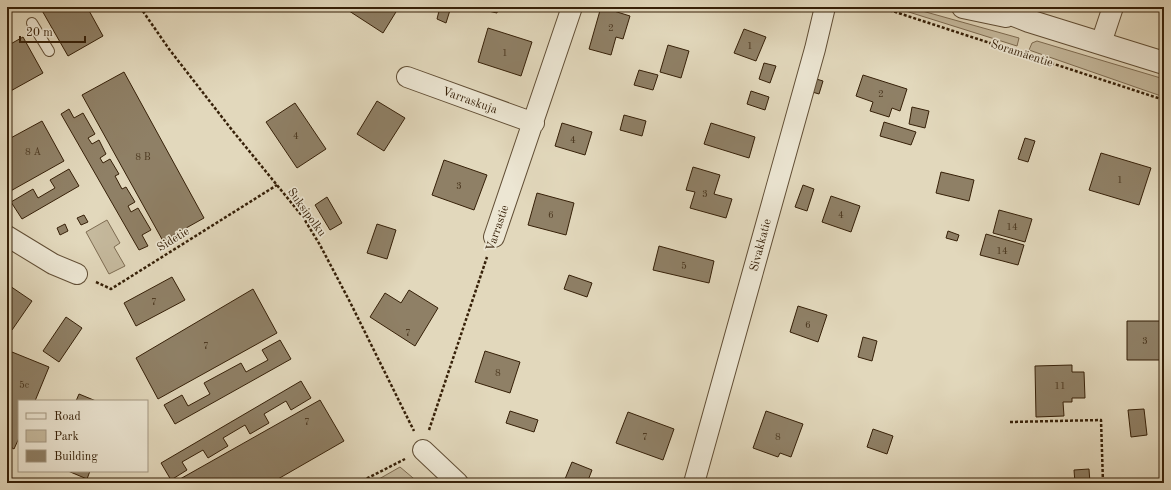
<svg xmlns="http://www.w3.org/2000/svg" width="1171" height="490" font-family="'Old Standard TT',serif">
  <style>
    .green { fill: #c5b99d; stroke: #7e6c52 }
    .building { fill: #8f8066; stroke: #362008 }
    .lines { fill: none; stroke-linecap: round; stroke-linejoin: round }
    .service-casing { stroke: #614e35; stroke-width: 12 }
    .minor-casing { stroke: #614e35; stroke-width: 22 }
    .tertiary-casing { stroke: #614e35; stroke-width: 24 }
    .path { stroke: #362008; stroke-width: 2.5; stroke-dasharray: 3 2; stroke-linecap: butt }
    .service { stroke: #ece6d3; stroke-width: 10 }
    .minor { stroke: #ece6d3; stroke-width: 20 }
    .tertiary { stroke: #ece6d3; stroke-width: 22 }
    .labels { text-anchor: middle; stroke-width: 3.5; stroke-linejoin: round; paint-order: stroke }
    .number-label { font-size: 10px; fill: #4c3820 }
    .street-label { font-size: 12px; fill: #362008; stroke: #ece6d3 }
  </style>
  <rect width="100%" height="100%" fill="#e2d8bc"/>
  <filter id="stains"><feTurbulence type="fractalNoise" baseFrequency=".005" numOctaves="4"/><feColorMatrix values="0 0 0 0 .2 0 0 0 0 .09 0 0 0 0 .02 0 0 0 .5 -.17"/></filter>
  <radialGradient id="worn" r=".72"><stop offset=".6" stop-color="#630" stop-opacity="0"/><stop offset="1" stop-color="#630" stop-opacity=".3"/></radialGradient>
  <path class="green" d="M896,7H908L1019,38L1017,46L896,8Z
    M1037,41L1164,79V97L1029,50L1032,43Z
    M107,220L120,243L114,247L125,266L109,274L86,232Z
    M400,467L419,483H372Z"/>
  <path class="building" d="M40,7H87L103,36L68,56Z
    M343,7H399L383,33Z
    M426,7H451L446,23L437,19L439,11Z
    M476,7H498L497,13L475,8Z
    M601,7L630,16L623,39L616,37L611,55L589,49Z
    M488,28L532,42L521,76L478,62Z
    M744,29L766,37L756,61L734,53Z
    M23,37L43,73L7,93V46Z
    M668,45L689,51L681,78L660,72Z
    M764,63L776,66L770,83L759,79Z
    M639,70L658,75L653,90L634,85Z
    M124,72L204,218L163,241L82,95Z
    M863,75L907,89L900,111L892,108L889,117L870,111L873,102L856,96Z
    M813,78L823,81L819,94L809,91Z
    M751,91L769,97L765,110L747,104Z
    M377,101L405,118L384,151L357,134Z
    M295,103L326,149L297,168L266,122Z
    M912,107L929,111L925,128L909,124Z
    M69,109L74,118L83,113L95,134L88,138L92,144L99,140L106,154L100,158L103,163L110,159L119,174L115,176L122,189L126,187L135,202L128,206L131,212L138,208L151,230L142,235L148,246L139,250L61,114Z
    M624,115L646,121L642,136L620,130Z
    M42,121L64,161L7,193V140Z
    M884,122L916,132L911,145L880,136Z
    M562,123L592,132L585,155L555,146Z
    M711,123L755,137L749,158L704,144Z
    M1025,138L1035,141L1028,162L1018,159Z
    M1101,153L1151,168L1139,205L1089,190Z
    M444,160L487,175L474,210L432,195Z
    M693,167L720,175L714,194L732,199L726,218L690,208L695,192L686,190Z
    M69,169L79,186L22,219L11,202L33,189L38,198L55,188L50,180Z
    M941,172L974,180L969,201L936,193Z
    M803,185L814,189L807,211L795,207Z
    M537,193L574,203L566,235L528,225Z
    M831,196L860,206L851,232L822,222Z
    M327,197L342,223L330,230L315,205Z
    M999,210L1032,219L1025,242L993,233Z
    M84,215L88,222L81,225L77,218Z
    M65,224L68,231L60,235L57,228Z
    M377,224L396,230L387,259L367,253Z
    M948,231L959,235L957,241L946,238Z
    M986,234L1024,245L1018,265L980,255Z
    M659,246L714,261L709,283L653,270Z
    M569,275L592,283L587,297L564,289Z
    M172,277L185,300L136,326L124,303Z
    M7,284L32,301L12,330L7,327Z
    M253,289L277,333L158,399L136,358Z
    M409,290L438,308L415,346L370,317L385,293L401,303Z
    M798,306L827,315L818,342L790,332Z
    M66,317L82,328L59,362L43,351Z
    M1127,321H1164V360H1127Z
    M863,337L877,341L872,361L858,357Z
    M280,340L291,359L175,424L164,405L182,395L188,406L210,394L204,383L241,363L246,372L268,360L262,350Z
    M485,351L520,362L510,393L475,382Z
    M12,352L49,367L35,401H19V438L14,449L7,445V364Z
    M1072,365V372H1084L1085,398H1072V402H1063L1064,416L1036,417L1035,366Z
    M301,381L311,398L291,410L286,401L264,414L269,423L250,434L245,425L223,438L228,446L208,458L203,450L182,462L187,470L171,480L161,463Z
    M79,394L96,401H76Z
    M320,400L344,441L271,483H173Z
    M1144,409L1147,435L1131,437L1128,410Z
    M510,411L538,420L534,432L506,423Z
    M766,411L803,424L791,457L780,453L778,457L753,448Z
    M628,412L674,429L663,460L616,443Z
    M873,429L893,436L887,454L867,447Z
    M572,462L592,470L587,483H575L565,479Z
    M1089,469L1090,483H1075L1074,470Z
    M68,471H90L87,479Z"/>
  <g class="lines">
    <defs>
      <path id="service" d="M32,23L49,51"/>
      <path id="minor" d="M1101,43L1113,7
        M407,77L534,123
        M7,236L53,264L77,274
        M494,237L572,7
        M423,450L458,483
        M694,483L815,49L825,7"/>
      <path id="tertiary" d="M963,7L1006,16
        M993,7L1029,21L1164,63"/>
    </defs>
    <use href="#service" class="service-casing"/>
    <use href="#minor" class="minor-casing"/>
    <use href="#tertiary" class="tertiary-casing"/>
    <path class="path" d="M140,7L169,49L232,130L303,217L320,245L350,302L414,431
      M880,7L1164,100
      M7,38L10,44
      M96,282L111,289L277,185
      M1010,422L1101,420L1103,483
      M429,430L487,257
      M7,477L16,483
      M358,483L405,459"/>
    <use href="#service" class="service"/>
    <use href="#minor" class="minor"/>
    <use href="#tertiary" class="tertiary"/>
  </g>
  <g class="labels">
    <g class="number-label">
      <text x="611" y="31">2</text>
      <text x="750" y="49">1</text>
      <text x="505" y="56">1</text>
      <text x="881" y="97">2</text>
      <text x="296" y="139">4</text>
      <text x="573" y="143">4</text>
      <text x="33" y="155">8 A</text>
      <text x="143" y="160">8 B</text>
      <text x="1120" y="183">1</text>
      <text x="459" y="189">3</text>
      <text x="705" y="197">3</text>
      <text x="551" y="218">6</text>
      <text x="841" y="218">4</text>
      <text x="1012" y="230">14</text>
      <text x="1002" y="254">14</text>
      <text x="684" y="269">5</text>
      <text x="154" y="305">7</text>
      <text x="808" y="328">6</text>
      <text x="408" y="336">7</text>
      <text x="1145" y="344">3</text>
      <text x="206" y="349">7</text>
      <text x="498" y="376">8</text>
      <text x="24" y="388">5c</text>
      <text x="1060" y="389">11</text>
      <text x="307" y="425">7</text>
      <text x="645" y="440">7</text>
      <text x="778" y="440">8</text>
    </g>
    <g class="street-label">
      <text transform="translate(1022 53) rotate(18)" y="4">Soramäentie</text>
      <text transform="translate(470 100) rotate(20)" y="4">Varraskuja</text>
      <text transform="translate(307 212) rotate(54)" y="4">Suksipolku</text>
      <text transform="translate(497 228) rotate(-71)" y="4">Varrastie</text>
      <text transform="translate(173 239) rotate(-32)" y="4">Sidetie</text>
      <text transform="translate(760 245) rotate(-75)" y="4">Sivakkatie</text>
    </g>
  </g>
  <rect width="1171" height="490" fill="none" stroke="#e2d8bc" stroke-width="24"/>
  <rect x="8" y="8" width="1155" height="474" fill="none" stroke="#362008" stroke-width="2"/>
  <rect x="12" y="12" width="1147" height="466" fill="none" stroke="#362008"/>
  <rect x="18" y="400" width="130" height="72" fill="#ece6d3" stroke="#a39782"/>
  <rect x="26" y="413" width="20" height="6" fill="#ece6d3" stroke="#a39782"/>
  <text x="54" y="420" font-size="12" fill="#362008">Road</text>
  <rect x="26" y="430" width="20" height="12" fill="#c5b99d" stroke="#a39782"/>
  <text x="54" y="440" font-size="12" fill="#362008">Park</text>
  <rect x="26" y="450" width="20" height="12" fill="#8f8066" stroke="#a39782"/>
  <text x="54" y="460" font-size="12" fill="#362008">Building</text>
  <path d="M20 36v6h65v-6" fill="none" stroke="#362008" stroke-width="2"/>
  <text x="26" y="36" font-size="12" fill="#362008" stroke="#ece6d3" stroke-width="3" paint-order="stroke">20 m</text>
  <rect width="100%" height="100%" filter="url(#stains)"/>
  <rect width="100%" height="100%" fill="url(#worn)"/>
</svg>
